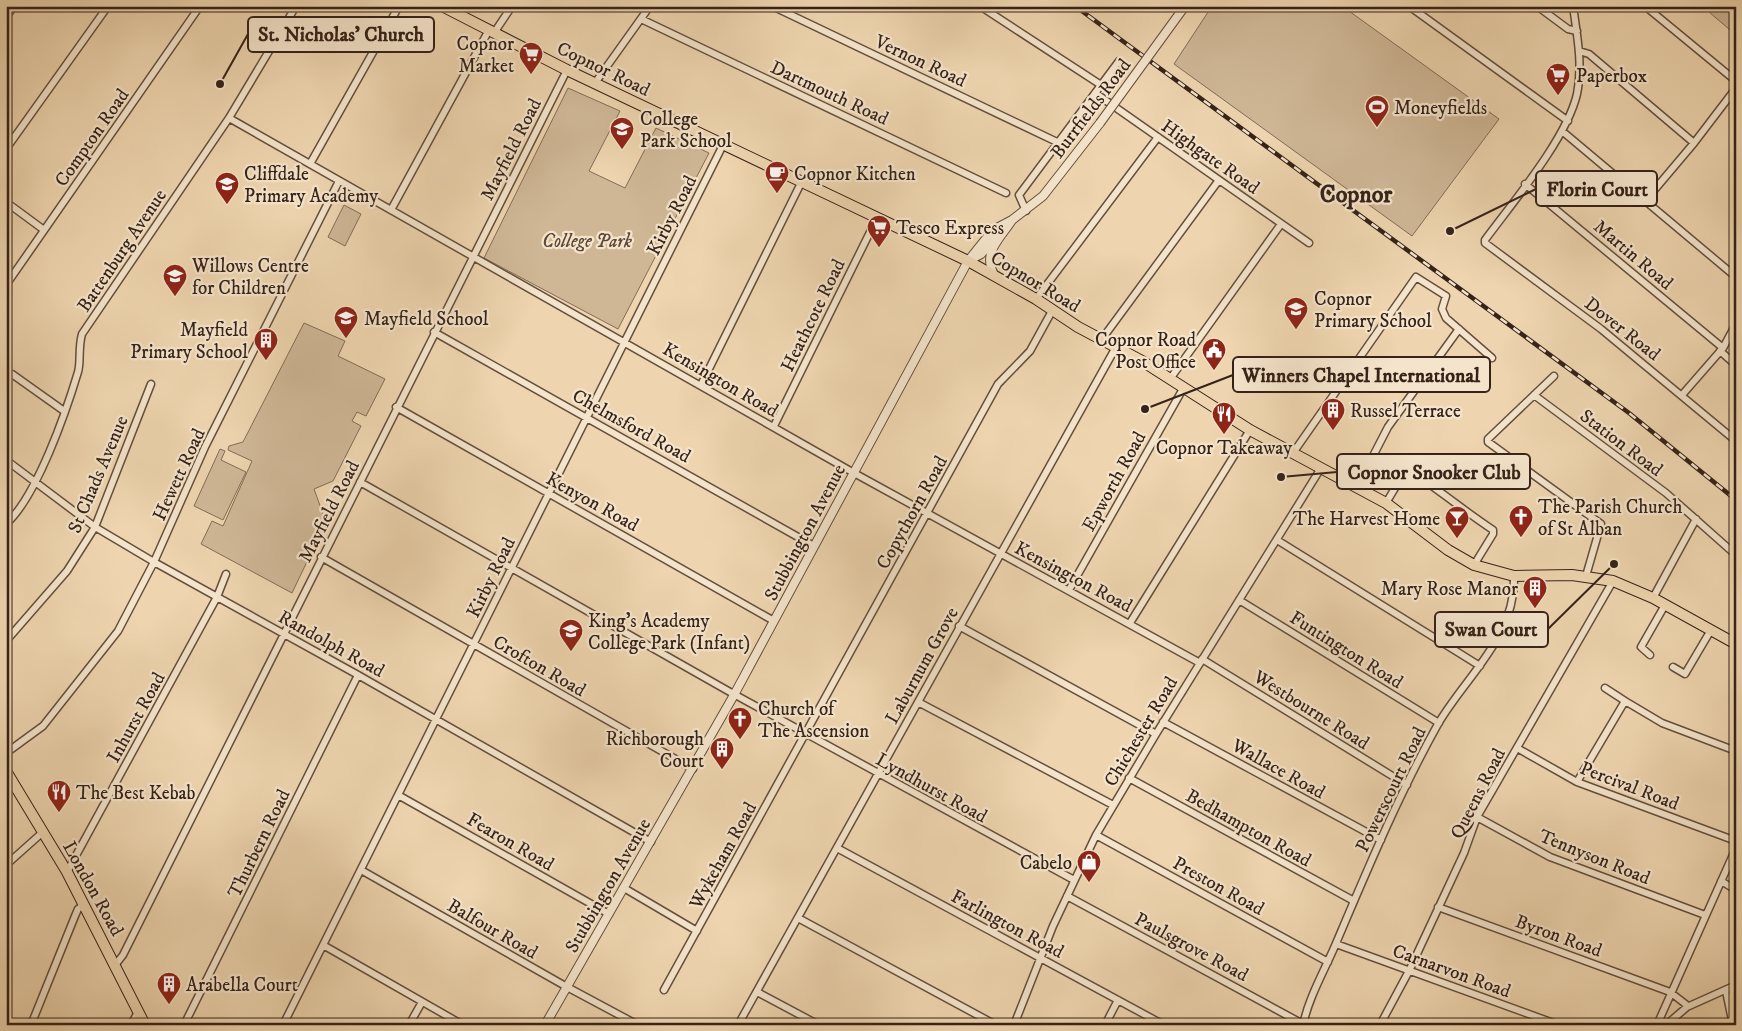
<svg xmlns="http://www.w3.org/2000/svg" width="1742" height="1031" font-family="'IM FELL DW Pica',serif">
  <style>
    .green { fill: #cfb796; stroke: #826c58 }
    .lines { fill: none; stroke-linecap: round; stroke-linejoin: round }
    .minor-casing { stroke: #644f3e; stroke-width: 9 }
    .tertiary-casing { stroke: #644f3e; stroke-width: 10 }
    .primary-casing { stroke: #362219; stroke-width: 12 }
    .minor { stroke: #f4e4cb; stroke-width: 6 }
    .tertiary { stroke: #f4e4cb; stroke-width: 8 }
    .primary { stroke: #eed5af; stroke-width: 10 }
    .rail-casing { stroke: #362219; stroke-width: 4.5 }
    .rail { stroke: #f4e4cb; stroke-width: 2.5; stroke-dasharray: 8; stroke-linecap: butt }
    .tertiary-bridge-casing { stroke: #644f3e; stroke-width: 10; stroke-linecap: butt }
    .tertiary-bridge { stroke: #f4e4cb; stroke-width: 8 }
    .labels { text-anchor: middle; stroke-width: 4.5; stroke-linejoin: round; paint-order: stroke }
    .poi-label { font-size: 19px; fill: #362219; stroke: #f4e4cb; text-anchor: start }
    .street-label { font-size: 19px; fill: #362219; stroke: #f4e4cb }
    .park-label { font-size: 19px; font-style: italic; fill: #5c4738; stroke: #f4e4cb }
    .district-label { font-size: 24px; font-weight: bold; fill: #362219; stroke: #f4e4cb }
    .leader { fill: none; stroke: #362219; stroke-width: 2 }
    .callout-dot { fill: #362219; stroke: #f4e4cb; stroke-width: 2 }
    .callout { fill: #f4e4cb; stroke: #362219; stroke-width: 2 }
    .callout-label { font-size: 20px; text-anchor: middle; font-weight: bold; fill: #362219 }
  </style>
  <rect width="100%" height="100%" fill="#eed5af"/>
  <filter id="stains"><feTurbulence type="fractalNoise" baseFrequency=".004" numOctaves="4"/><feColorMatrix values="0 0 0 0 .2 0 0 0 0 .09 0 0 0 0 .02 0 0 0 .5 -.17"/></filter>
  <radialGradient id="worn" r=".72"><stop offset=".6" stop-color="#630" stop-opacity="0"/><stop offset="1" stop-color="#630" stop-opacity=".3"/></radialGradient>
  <path class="green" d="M1212,6H1342L1499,119L1412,236L1174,64Z
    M1702,6H1736V35Z
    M568,88L620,111L589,171L625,188L656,128L709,153L618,329L484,258Z
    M344,205L361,214L345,246L328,237Z
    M304,323L345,341L338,356L385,379L366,416L357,412L352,421L361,426L333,481L314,489L326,522L292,593L201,544L212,521L223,526L252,461L228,450L229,446L243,442Z
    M220,449L225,451L221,460L246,472L223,520L194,506Z"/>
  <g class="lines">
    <defs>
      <path id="minor" d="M772,6L1057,142
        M980,6L1101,85
        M1409,6L1568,121
        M1537,6L1568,29L1577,31
        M1573,6C1577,35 1583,65 1577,94C1567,138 1513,202 1485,240V243L1601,329L1736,441
        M1645,6L1736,81
        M6,17L14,6
        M641,19L1006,193
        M494,33L512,6
        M1579,51L1589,54L1694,143
        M595,83L650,6
        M1095,93L1309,243
        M229,118L854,473L1200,663
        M1562,131L1736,277
        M6,149L108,6
        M310,164L399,6
        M1525,184L1723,348
        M1645,201L1694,143L1736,88
        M6,202L44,230
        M391,210L489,30
        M1026,211L1019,195L1119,61
        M6,285L200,6
        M1036,299L1158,137
        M434,332L814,546
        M1102,339L1219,180
        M1720,351L1736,365
        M12,374L64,411
        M1554,376L1488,439V442L1601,524L1586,576
        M1170,379L1281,224
        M701,385L802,181
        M1534,395L1666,493L1736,555
        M1682,395L1723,348L1736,324
        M396,407L774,621
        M774,426L877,218
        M1293,453L1416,277L1446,296L1442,309L1446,318L1492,358
        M6,460L95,527L154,562L358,675L651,842
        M360,482L730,692L1074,880
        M1357,487L1388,427L1459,329
        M1386,503L1407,468C1436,488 1463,510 1493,530V534L1474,565
        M6,524C37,496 66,412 78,372C81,362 78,348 82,334L229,118L296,6
        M1277,540L1480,666
        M321,557L693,769
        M1069,590L1184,387
        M1653,598L1696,519
        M1239,600L1439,723
        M1130,623L1250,430
        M959,626L1156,734
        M6,641L67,571L95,527L151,384
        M1650,655L1641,647L1665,605
        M1202,659L1407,785
        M1673,667L1685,674L1711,630
        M1605,688L1625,701
        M918,702L1113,805
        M1163,722L1381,840
        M1517,748L1577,782L1736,841
        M6,753L43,726L118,631L154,562L205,447L339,181
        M1129,778L1354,901
        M1577,782L1625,701L1662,723L1736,751
        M398,795L609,914
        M1477,817L1550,857L1705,915
        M1096,835L1328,962
        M837,848L1164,1025
        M6,865L43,832
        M361,870L567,987L638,1025
        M67,872L217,597L226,574
        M1721,881L1736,890
        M624,888L697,931
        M1067,896L1303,1024
        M1438,907L1670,992L1688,1006
        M798,918L996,1025
        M1336,944L1559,1025
        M323,945L463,1025
        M116,964L123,955L567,70
        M664,990L998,384L1030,351L1052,311
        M1726,991L1733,1025
        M757,992L819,1025
        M31,1025L75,916L78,909L83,905
        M131,1025L138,1012
        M184,1025L358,675
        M283,1025L724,143
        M409,1025L422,1002
        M738,1025L1116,347
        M1014,1025L1053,926L1096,835L1156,734L1321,468
        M1105,1025L1118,1000
        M1303,1025C1309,996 1326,968 1337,941C1368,868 1399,794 1438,724C1466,676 1516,637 1514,576
        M1380,1025L1409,971L1464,853L1477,817L1613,581
        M1657,1025L1736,848
        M1666,1025L1687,1007L1736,985"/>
      <path id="tertiary" d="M970,260L981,254L995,238
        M994,275C982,252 1000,239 1012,220
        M545,1025L734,695L968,261L993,230L1012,220L1043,196L1100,123"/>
      <path id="primary" d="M442,6L567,70L968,261L1036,299L1078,327L1142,361L1250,430L1386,503L1448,550L1474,565L1514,576L1572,575L1613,581L1653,598L1736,644
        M6,771L67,872L145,1025"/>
    </defs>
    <use href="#minor" class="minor-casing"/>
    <use href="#tertiary" class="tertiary-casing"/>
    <use href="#primary" class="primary-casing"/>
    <use href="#minor" class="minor"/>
    <use href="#tertiary" class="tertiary"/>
    <use href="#primary" class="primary"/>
    <defs>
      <path id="rail" d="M1075,6L1629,413L1736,500"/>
    </defs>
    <use href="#rail" class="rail-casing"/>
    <use href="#rail" class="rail"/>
    <defs>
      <path id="tertiary-bridge" d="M1100,123L1185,6"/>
    </defs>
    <use href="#tertiary-bridge" class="tertiary-bridge-casing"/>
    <use href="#tertiary-bridge" class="tertiary-bridge"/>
  </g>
  <defs>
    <symbol id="supermarket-pin" viewBox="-11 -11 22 30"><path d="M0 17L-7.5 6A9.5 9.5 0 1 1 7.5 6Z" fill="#8f2418" stroke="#f4e4cb"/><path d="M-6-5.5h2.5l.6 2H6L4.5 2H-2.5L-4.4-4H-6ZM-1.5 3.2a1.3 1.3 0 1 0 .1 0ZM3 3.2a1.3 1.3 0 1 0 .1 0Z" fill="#fff"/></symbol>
    <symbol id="stadium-pin" viewBox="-11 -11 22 30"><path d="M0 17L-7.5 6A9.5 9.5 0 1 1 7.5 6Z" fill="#8f2418" stroke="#f4e4cb"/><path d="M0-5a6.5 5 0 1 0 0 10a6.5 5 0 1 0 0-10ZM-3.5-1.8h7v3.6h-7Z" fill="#fff"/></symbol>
    <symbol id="school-pin" viewBox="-11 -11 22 30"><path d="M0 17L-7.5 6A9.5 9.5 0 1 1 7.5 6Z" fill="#8f2418" stroke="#f4e4cb"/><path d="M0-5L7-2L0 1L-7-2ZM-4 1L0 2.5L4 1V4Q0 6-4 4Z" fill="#fff"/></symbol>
    <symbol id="cafe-pin" viewBox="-11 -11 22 30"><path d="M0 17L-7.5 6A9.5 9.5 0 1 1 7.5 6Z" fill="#8f2418" stroke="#f4e4cb"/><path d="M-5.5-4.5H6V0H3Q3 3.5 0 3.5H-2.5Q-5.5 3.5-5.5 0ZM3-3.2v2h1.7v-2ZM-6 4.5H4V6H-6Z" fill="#fff"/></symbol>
    <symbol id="building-pin" viewBox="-11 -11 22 30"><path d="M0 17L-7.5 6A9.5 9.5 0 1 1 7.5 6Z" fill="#8f2418" stroke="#f4e4cb"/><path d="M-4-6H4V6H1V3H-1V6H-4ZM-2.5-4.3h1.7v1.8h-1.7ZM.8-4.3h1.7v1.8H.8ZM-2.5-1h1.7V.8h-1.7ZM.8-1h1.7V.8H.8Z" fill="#fff"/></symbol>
    <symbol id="civic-pin" viewBox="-11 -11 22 30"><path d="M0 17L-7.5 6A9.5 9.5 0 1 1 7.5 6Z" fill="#8f2418" stroke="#f4e4cb"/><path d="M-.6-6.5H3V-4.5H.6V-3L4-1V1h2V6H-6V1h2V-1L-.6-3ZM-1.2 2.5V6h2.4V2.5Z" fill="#fff"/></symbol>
    <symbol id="restaurant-pin" viewBox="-11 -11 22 30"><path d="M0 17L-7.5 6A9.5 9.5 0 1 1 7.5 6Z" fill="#8f2418" stroke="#f4e4cb"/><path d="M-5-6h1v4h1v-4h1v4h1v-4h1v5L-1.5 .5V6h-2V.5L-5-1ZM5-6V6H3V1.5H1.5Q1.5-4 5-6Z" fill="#fff"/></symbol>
    <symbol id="church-pin" viewBox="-11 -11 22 30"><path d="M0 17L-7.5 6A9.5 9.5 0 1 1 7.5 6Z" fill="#8f2418" stroke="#f4e4cb"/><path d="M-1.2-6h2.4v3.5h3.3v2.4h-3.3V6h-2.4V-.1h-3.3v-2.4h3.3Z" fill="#fff"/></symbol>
    <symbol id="bar-pin" viewBox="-11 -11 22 30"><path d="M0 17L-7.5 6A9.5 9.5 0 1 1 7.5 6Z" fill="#8f2418" stroke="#f4e4cb"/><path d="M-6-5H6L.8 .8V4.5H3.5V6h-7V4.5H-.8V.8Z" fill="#fff"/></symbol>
    <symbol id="shop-pin" viewBox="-11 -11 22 30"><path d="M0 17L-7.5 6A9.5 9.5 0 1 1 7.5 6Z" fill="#8f2418" stroke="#f4e4cb"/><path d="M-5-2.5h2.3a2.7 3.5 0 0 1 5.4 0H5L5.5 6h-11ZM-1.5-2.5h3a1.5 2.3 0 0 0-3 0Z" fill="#fff"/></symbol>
  </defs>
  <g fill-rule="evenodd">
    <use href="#supermarket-pin" x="517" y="40" width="28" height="38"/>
    <use href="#supermarket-pin" x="1544" y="61" width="28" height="38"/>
    <use href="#stadium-pin" x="1363" y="93" width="28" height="38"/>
    <use href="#school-pin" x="608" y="115" width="28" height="38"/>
    <use href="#cafe-pin" x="763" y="159" width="28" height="38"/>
    <use href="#school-pin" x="213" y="170" width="28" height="38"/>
    <use href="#supermarket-pin" x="865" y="213" width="28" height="38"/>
    <use href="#school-pin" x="161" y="262" width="28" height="38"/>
    <use href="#school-pin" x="1282" y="295" width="28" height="38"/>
    <use href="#school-pin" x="332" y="304" width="28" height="38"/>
    <use href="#building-pin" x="252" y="326" width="28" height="38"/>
    <use href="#civic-pin" x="1200" y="336" width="28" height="38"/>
    <use href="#building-pin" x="1319" y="396" width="28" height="38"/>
    <use href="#restaurant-pin" x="1210" y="400" width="28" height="38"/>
    <use href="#church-pin" x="1507" y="503" width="28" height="38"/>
    <use href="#bar-pin" x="1443" y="504" width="28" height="38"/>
    <use href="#building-pin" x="1521" y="574" width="28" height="38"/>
    <use href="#school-pin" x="557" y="617" width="28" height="38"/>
    <use href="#church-pin" x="726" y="705" width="28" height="38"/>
    <use href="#building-pin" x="708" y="735" width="28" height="38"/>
    <use href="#restaurant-pin" x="45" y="778" width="28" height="38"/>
    <use href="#shop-pin" x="1075" y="848" width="28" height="38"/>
    <use href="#building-pin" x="155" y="970" width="28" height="38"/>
  </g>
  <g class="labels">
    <g class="poi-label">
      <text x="514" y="50" text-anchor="end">Copnor<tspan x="514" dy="22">Market</tspan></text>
      <text x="1576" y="82">Paperbox</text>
      <text x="1394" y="114">Moneyfields</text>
      <text x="640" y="125">College<tspan x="640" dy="22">Park School</tspan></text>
      <text x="244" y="180">Cliffdale<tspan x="244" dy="22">Primary Academy</tspan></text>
      <text x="794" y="180">Copnor Kitchen</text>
      <text x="896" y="234">Tesco Express</text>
      <text x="192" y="272">Willows Centre<tspan x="192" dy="22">for Children</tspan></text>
      <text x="1314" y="305">Copnor<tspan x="1314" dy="22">Primary School</tspan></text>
      <text x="364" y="325">Mayfield School</text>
      <text x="248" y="336" text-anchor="end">Mayfield<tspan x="248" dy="22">Primary School</tspan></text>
      <text x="1196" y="346" text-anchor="end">Copnor Road<tspan x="1196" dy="22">Post Office</tspan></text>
      <text x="1350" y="417">Russel Terrace</text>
      <text x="1224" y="454" text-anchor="middle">Copnor Takeaway</text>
      <text x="1538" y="513">The Parish Church<tspan x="1538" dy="22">of St Alban</tspan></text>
      <text x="1440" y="525" text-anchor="end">The Harvest Home</text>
      <text x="1518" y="595" text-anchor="end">Mary Rose Manor</text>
      <text x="588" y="627">King's Academy<tspan x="588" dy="22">College Park (Infant)</tspan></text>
      <text x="758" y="715">Church of<tspan x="758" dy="22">The Ascension</tspan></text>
      <text x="704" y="745" text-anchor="end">Richborough<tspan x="704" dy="22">Court</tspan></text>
      <text x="76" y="799">The Best Kebab</text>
      <text x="1072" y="869" text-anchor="end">Cabelo</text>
      <text x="186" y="991">Arabella Court</text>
    </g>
    <g class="street-label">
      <text transform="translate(921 60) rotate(25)" y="7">Vernon Road</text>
      <text transform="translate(604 68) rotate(26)" y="7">Copnor Road</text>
      <text transform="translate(830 92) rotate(25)" y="7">Dartmouth Road</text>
      <text transform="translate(1090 108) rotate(-53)" y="7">Burrfields Road</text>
      <text transform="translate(91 137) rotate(-55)" y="7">Compton Road</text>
      <text transform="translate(510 149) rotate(-63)" y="7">Mayfield Road</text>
      <text transform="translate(1211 156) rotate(35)" y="7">Highgate Road</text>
      <text transform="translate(671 215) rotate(-63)" y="7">Kirby Road</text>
      <text transform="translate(121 250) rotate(-56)" y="7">Battenburg Avenue</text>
      <text transform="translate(1634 254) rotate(40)" y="7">Martin Road</text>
      <text transform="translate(1036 281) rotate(31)" y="7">Copnor Road</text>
      <text transform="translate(812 315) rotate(-64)" y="7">Heathcote Road</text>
      <text transform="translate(1623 328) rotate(38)" y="7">Dover Road</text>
      <text transform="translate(721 379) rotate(30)" y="7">Kensington Road</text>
      <text transform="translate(632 425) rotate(29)" y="7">Chelmsford Road</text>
      <text transform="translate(1622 442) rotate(37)" y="7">Station Road</text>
      <text transform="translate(97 474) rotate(-67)" y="7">St Chads Avenue</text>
      <text transform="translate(178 474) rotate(-65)" y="7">Hewett Road</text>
      <text transform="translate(1113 481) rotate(-61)" y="7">Epworth Road</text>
      <text transform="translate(593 501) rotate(29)" y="7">Kenyon Road</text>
      <text transform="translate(328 511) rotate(-63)" y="7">Mayfield Road</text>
      <text transform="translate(911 512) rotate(-61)" y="7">Copythorn Road</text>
      <text transform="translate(804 532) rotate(-62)" y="7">Stubbington Avenue</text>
      <text transform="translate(1074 576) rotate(28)" y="7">Kensington Road</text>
      <text transform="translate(490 577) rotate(-64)" y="7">Kirby Road</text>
      <text transform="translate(332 643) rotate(29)" y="7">Randolph Road</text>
      <text transform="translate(1347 649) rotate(32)" y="7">Funtington Road</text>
      <text transform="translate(540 665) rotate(30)" y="7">Crofton Road</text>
      <text transform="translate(921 665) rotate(-61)" y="7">Laburnum Grove</text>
      <text transform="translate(1312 709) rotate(32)" y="7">Westbourne Road</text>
      <text transform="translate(135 717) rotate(-61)" y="7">Inhurst Road</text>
      <text transform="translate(1140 731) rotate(-59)" y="7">Chichester Road</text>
      <text transform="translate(1279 768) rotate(29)" y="7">Wallace Road</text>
      <text transform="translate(1630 785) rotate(21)" y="7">Percival Road</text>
      <text transform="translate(932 787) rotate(29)" y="7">Lyndhurst Road</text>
      <text transform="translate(1390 789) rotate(-64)" y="7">Powerscourt Road</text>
      <text transform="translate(1477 793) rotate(-63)" y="7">Queens Road</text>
      <text transform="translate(1249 827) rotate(29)" y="7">Bedhampton Road</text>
      <text transform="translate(511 841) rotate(30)" y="7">Fearon Road</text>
      <text transform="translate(258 843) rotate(-64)" y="7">Thurbern Road</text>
      <text transform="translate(722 855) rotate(-61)" y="7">Wykeham Road</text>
      <text transform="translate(1595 856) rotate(22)" y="7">Tennyson Road</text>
      <text transform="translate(607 885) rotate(-60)" y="7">Stubbington Avenue</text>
      <text transform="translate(1219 885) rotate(29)" y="7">Preston Road</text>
      <text transform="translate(94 888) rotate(61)" y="7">London Road</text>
      <text transform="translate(1008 923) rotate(28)" y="7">Farlington Road</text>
      <text transform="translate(493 928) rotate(30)" y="7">Balfour Road</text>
      <text transform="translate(1559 935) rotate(20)" y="7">Byron Road</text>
      <text transform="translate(1192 946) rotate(28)" y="7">Paulsgrove Road</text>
      <text transform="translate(1452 970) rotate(20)" y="7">Carnarvon Road</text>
    </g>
    <g class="park-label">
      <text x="587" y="247">College Park</text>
    </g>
    <g class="district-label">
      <text x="1356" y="202">Copnor</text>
    </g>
  </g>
  <path class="leader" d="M220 84L248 34M1450 231L1536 189M1145 409L1233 375M1281 477L1337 472M1614 564L1548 629"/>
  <g class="callout-dot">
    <circle cx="220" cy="84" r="5"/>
    <circle cx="1450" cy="231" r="5"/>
    <circle cx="1145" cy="409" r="5"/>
    <circle cx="1281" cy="477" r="5"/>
    <circle cx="1614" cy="564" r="5"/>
  </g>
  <g class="callout">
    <rect x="248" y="17" width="186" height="35" rx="5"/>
    <rect x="1536" y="171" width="121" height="35" rx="5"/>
    <rect x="1233" y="357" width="257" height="35" rx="5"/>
    <rect x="1337" y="454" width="193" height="35" rx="5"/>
    <rect x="1435" y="612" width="113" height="35" rx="5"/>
  </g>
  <g class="callout-label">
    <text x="341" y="41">St. Nicholas’ Church</text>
    <text x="1597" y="196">Florin Court</text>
    <text x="1361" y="382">Winners Chapel International</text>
    <text x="1434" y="479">Copnor Snooker Club</text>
    <text x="1491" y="636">Swan Court</text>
  </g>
  <rect width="1742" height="1031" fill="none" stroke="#eed5af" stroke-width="25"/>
  <rect x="8" y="8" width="1727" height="1016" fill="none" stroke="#362219" stroke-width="2.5"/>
  <rect x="12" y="12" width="1717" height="1006" fill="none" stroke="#362219"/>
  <rect width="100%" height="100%" filter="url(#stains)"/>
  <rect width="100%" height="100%" fill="url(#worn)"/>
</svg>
